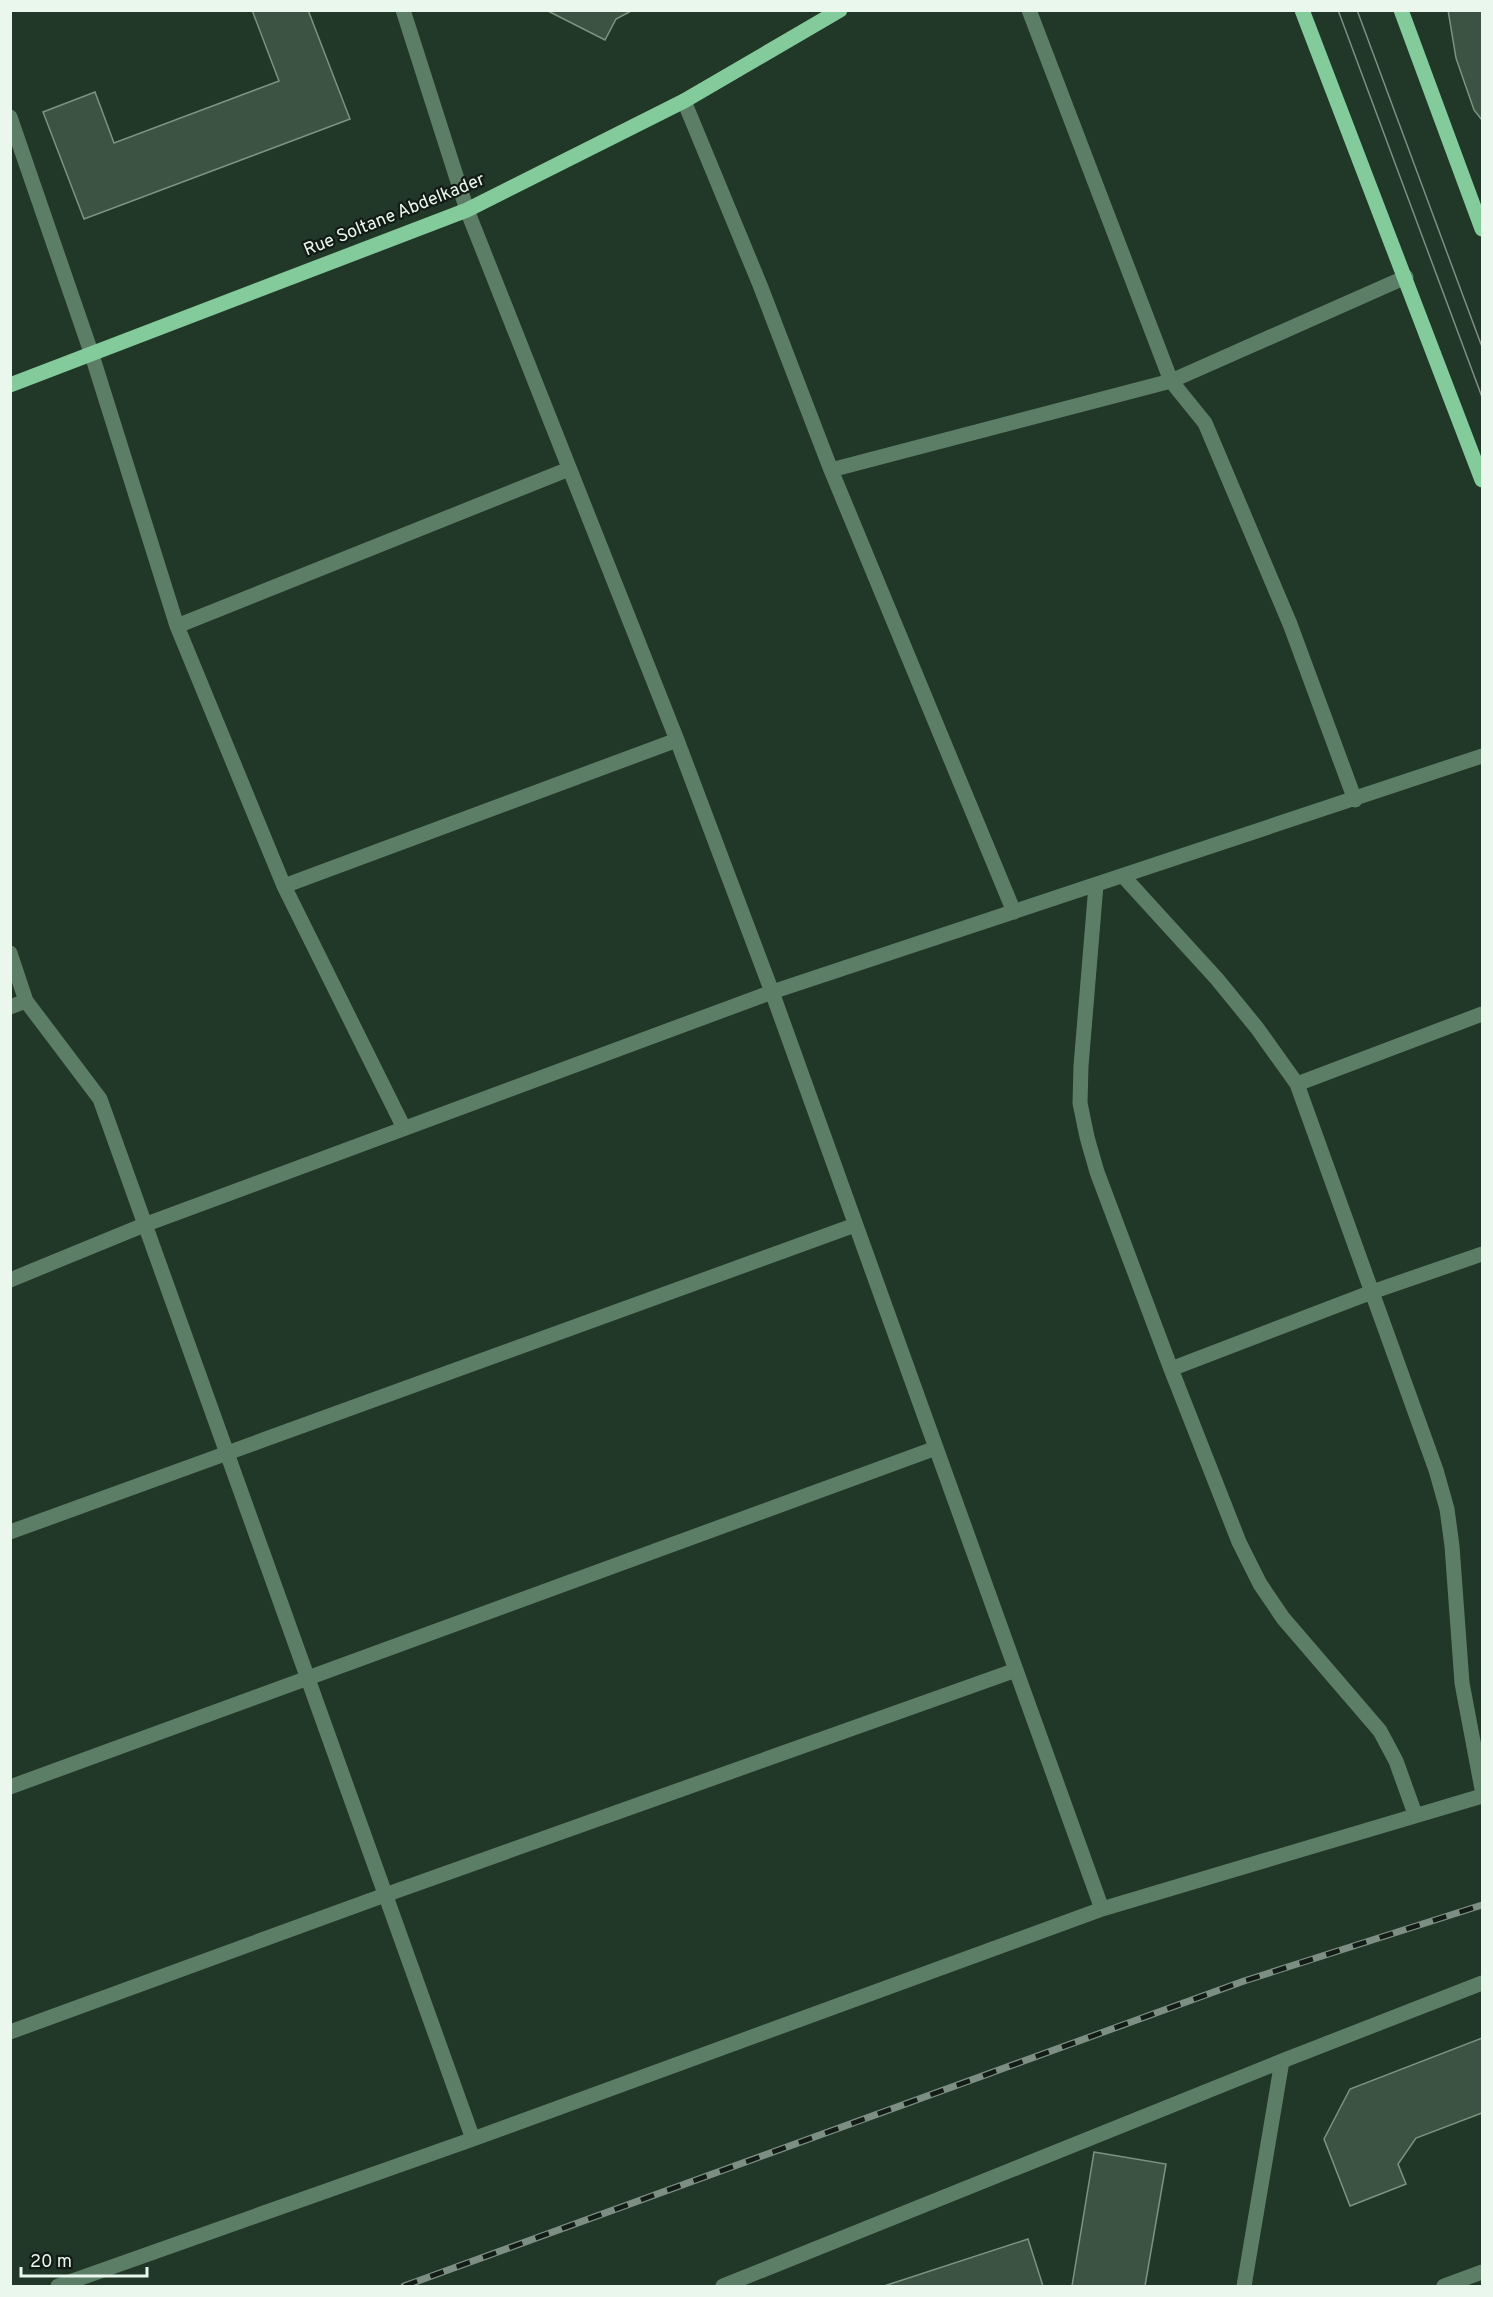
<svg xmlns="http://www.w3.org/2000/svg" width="1493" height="2297" font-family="Overpass,sans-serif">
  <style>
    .building { fill: #3c5242; stroke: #7b9482; stroke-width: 1.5 }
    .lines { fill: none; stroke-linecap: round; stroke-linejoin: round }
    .minor { stroke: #5d7e66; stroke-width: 15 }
    .major { stroke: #84cb9b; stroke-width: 15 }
    .tram { stroke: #7d8f83; stroke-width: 1.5 }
    .rail-casing { stroke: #7d8f83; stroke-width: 7 }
    .rail { stroke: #121b15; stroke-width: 4.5; stroke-dasharray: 14; stroke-linecap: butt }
    .labels { text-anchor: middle; stroke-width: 4.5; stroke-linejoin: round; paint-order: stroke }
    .street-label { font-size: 18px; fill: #e9f7ed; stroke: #121b15 }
  </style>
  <rect width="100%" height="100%" fill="#213728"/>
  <path class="building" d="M252,10H308L350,119L84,219L43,112L95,92L114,143L279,81Z
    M546,10H633L616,19L605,40Z
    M1448,10H1482V120L1474,110L1456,58Z
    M1482,2038V2113L1416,2138L1398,2164L1406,2184L1350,2206L1324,2139L1350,2089Z
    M1094,2152L1166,2164L1145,2286H1072Z
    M1028,2239L1043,2286H884Z"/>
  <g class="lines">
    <path class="minor" d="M403,10L467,210L677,740L772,992L1102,1909
      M1029,10L1171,381L1205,423L1290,624L1355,800
      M684,101L760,285L831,470L1014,912
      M10,117L91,352L177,626L284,886L404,1128
      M831,470L1171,381L1406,277
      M177,626L569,469
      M1123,876L1217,979L1257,1028L1297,1084L1436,1470L1447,1509L1452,1546L1462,1683L1482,1789
      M1096,885L1081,1066L1080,1103L1087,1137L1097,1172L1171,1369L1239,1542L1260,1584L1283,1618L1380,1731L1396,1761L1415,1814
      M284,886L677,740
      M10,953L26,1001L100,1099L473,2139
      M10,1007L26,1001
      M1297,1084L1482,1014
      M10,1280L144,1225L772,992L1482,756
      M1171,1369L1372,1292L1482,1254
      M10,1532L855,1225
      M10,1787L936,1448
      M10,2032L385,1895L1016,1670
      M58,2286L473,2139L1102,1909L1482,1796
      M723,2286L1282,2061L1482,1983
      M1244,2286L1282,2061
      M1444,2286L1482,2272"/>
    <path class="major" d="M1302,10L1482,480
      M1401,10L1482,229
      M10,385L467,210L684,101L840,10"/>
    <path class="tram" d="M1338,10L1482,397
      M1357,10L1482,347"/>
    <defs>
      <path id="rail" d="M404,2286L1244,1981L1482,1905"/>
    </defs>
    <use href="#rail" class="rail-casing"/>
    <use href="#rail" class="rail"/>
  </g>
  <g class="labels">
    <g class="street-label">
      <text transform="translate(394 214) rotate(-22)" y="6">Rue Soltane Abdelkader</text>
    </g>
  </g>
  <rect width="1493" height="2297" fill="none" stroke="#e9f7ed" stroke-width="24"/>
  <path d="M21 2267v9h126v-9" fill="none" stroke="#e9f7ed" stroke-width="3"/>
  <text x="30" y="2267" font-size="18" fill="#e9f7ed" stroke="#121b15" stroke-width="4.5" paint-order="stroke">20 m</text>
</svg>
